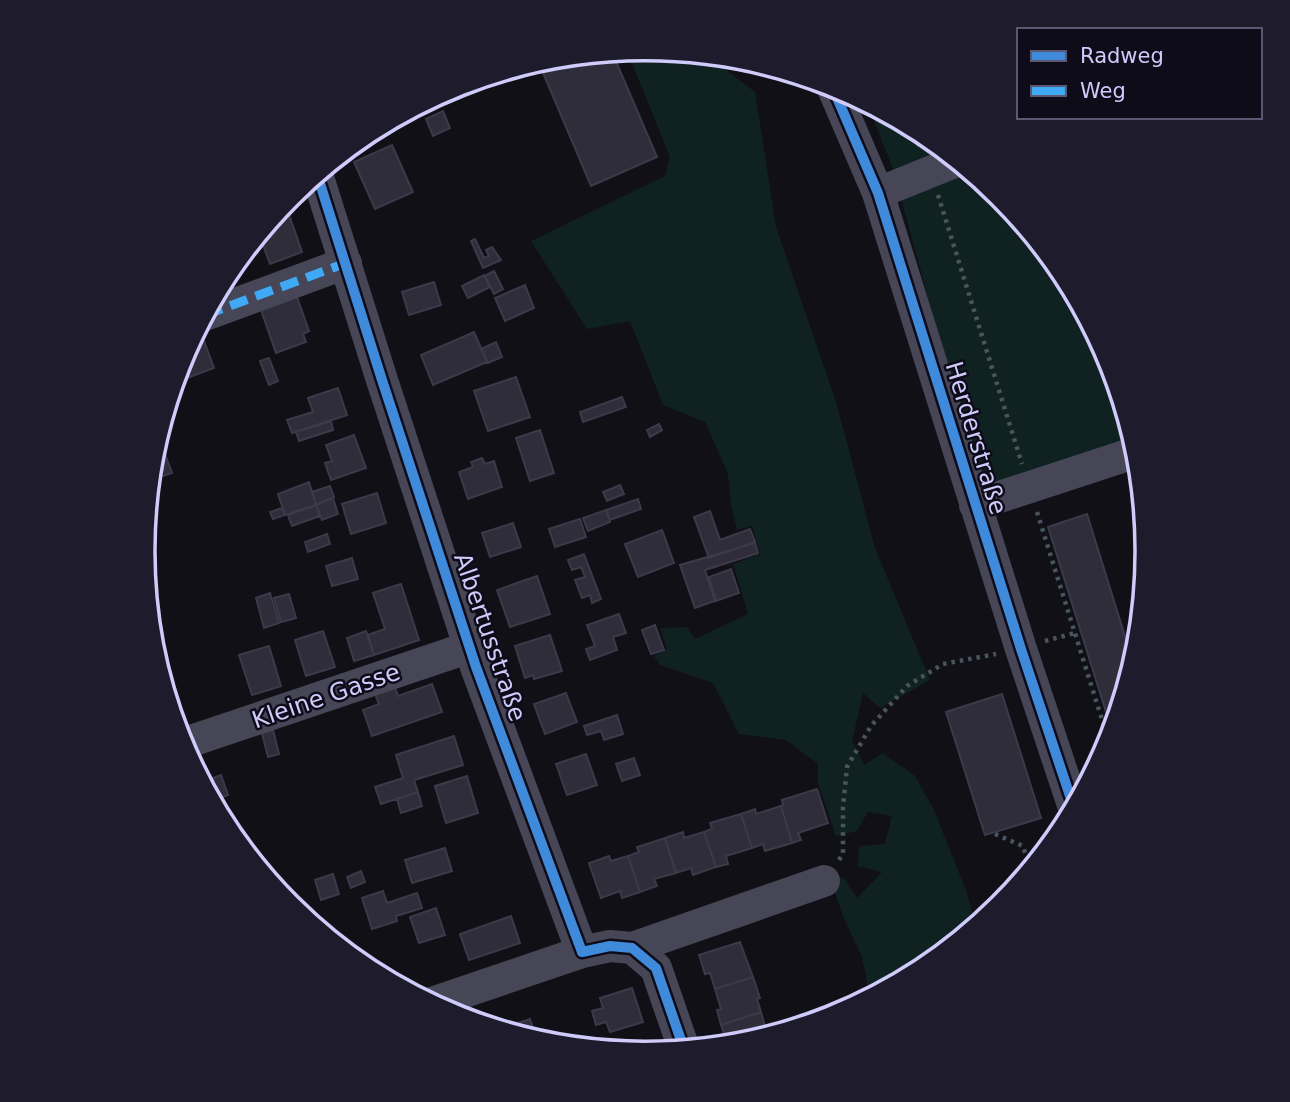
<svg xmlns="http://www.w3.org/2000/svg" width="1290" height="1102" font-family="'DejaVu Sans',sans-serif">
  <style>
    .green { fill: #102121 }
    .building { fill: #2f2d39; stroke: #3c3a4a; stroke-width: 2 }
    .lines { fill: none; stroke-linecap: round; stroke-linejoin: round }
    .path { stroke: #48555f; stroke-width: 4.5; stroke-dasharray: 3.5 5; stroke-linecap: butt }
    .minor { stroke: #464657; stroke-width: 32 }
    .quiet { stroke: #3fa9f5; stroke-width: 9; stroke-dasharray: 18 9; stroke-linecap: butt }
    .cycleway-casing { stroke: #0f0c1a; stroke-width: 15 }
    .cycleway { stroke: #408adc; stroke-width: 10 }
    .labels { text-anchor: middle; stroke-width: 5; stroke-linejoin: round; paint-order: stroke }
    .street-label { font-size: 24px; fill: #cfcbfa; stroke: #0f0c1a }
    .rim { fill: none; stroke: #cfcbfa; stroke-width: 3.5 }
  </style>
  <rect width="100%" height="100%" fill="#111016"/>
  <path class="green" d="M645,49L712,56L717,63L755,92L776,227L836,402L875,548L930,680L880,708L863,693L852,741L864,765L883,753L915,776L934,810L967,893L976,926L924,969L870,997L862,957L845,921L831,883L843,877L857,898L882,872L858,866L859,846L885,844L892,816L868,812L857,831L836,836L818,784V764L786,740L739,734L713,683L660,665L654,656L667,649L660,628L687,627L695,639L748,614L733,564L760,554L752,526L737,530L731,505L728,474L705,422L663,405L630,321L587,329L531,241L665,176L670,157L627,51Z
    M867,103L924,134L1000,196L1063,272L1109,359L1137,453L987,514L893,169Z"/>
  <path class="building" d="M612,52L657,157L591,186L538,61Z
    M443,111L450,128L433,136L426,119Z
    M392,145L413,192L375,209L354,162Z
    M287,209L302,252L270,264L259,234L276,213Z
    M475,239L484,258L489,256L486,250L492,247L501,260L483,268L471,241Z
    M235,263L240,275L223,281L228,272Z
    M494,271L503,289L494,294L485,276Z
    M484,275L490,287L468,298L462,286Z
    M434,282L441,305L409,315L402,292Z
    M525,285L534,308L505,321L495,298Z
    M297,297L309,331L303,334L306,342L276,353L261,310Z
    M474,332L487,362L433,385L421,355Z
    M201,333L214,368L182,380L178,369L181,359L194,335Z
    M496,342L502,357L488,363L481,349Z
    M269,358L278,381L269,385L260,361Z
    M516,377L530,417L488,431L474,391Z
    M338,388L347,415L292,433L287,420L313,412L308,398Z
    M622,397L626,407L583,422L580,412Z
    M331,421L333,430L299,441L296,432Z
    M659,424L662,430L650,437L647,430Z
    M540,430L554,473L530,481L516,438Z
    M354,435L366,468L331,480L325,463L332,461L326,445Z
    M165,454L172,473L160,477L153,459Z
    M482,458L485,464L494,461L502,487L468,499L459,472L473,467L471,462Z
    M309,482L316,505L285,515L278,494Z
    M620,485L624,494L607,501L603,492Z
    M330,486L334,497L316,505L312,492Z
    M377,493L386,523L351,534L342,504Z
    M333,498L338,514L322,520L316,505Z
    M638,499L641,509L610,520L606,510Z
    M316,505L320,516L292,526L288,515Z
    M282,508L285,515L273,519L270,512Z
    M606,510L610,522L588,531L583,518Z
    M710,511L720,540L750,529L755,542L709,558L694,517Z
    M1087,514L1133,662L1112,731L1048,527Z
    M580,519L586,537L555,547L549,529Z
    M513,523L521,547L490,557L482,533Z
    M662,530L674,563L638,577L625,544Z
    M327,534L330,544L308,552L305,542Z
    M755,543L758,553L705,570L715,601L695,608L680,565Z
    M584,554L601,599L592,603L590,595L582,598L575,580L585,577L581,567L572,570L568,560Z
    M352,558L358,579L332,586L326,566Z
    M731,569L739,593L716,601L709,577Z
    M537,576L550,614L510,627L497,590Z
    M401,584L419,640L374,655L368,635L385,629L373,593Z
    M270,593L279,623L264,628L256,598Z
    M289,594L296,618L281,622L274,598Z
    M619,614L626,633L613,637L617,650L590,660L586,649L595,646L587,625Z
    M655,625L664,650L651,654L642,630Z
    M157,631L168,674L161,676L153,649L151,633Z
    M323,631L335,667L306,676L295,640Z
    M366,631L374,655L354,661L347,638Z
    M550,635L562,671L534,679L533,675L525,678L515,646Z
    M269,646L281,686L252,695L239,655Z
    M394,684L398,696L432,684L442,712L372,736L363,710L379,704L374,691Z
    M566,693L577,722L545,734L534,704Z
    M1002,694L1041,818L985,835L946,712Z
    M617,715L623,734L604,740L601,731L587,735L584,726Z
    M273,730L279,754L268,757L262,733Z
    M454,736L463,765L414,780L418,792L381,804L375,787L403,778L396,755Z
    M586,754L597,785L567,795L556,764Z
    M634,758L640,775L622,781L616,764Z
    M221,775L228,795L212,801L202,782Z
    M467,776L478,813L446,823L435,786Z
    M817,789L828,823L798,833L801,840L792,843L781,806L783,805L782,800Z
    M418,792L422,806L401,813L397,799Z
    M781,806L792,843L765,851L763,844L752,848L741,814L755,809L756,814Z
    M741,814L752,848L726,856L728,864L716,867L704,832L712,829L710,823Z
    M237,828L242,845L240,846L228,831Z
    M683,832L684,838L704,832L716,867L693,875L691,868L676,873L665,838Z
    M665,838L676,873L654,879L657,886L640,892L628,856L639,852L637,847Z
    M445,848L452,871L412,883L405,860Z
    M609,856L611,861L628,856L640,892L622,898L620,891L601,898L589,863Z
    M361,871L365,882L351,888L347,877Z
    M333,874L339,894L321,900L315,880Z
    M383,891L387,903L417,893L422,908L396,916L397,921L372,929L362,898Z
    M436,908L445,935L419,943L410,917Z
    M511,916L520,943L469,960L460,934Z
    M740,942L753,977L715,989L710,973L705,974L699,955Z
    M753,977L760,998L757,999L761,1012L721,1025L717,1010L721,1009L715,989Z
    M632,988L643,1022L610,1032L606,1022L596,1025L592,1011L603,1008L600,998Z
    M761,1012L766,1030L770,1029L772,1034L743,1043L728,1045L721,1025Z
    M530,1019L537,1040L500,1029Z"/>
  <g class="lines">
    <path class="path" d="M912,127L920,147
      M938,195L1022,464
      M1037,512L1109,742
      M1045,641L1075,633
      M995,834L1023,846L1030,869
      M839,860L843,854V807L847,767L871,726L907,686L943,664L996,654"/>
    <path class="minor" d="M832,86L878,193L1021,649L1073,805L1076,804
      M317,174L382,380L476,667L582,952L610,946L632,948L656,968L684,1049
      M878,193L957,161
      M205,315L346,263
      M975,505L1137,452
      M182,744L470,647
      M632,948L824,881
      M432,1003L582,952"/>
    <path class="quiet" d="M205,315L346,263"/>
    <defs>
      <path id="cycleway" d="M832,86L878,193L1021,649L1073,805L1076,804
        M317,174L382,380L476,667L582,952L610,946L632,948L656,968L684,1049"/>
    </defs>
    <use href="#cycleway" class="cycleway-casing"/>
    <use href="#cycleway" class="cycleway"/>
  </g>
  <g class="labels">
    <g class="street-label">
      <text transform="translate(976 438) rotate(73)" y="8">Herderstraße</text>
      <text transform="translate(490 637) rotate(71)" y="8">Albertusstraße</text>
      <text transform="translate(326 696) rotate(-19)" y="8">Kleine Gasse</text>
    </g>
  </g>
  <path d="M0 0H1290V1102H0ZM155 551a490 490 0 1 1 980 0a490 490 0 1 1-980 0Z" fill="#1e1b2c" fill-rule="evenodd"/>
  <path class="rim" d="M155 551a490 490 0 1 1 980 0a490 490 0 1 1-980 0Z"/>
  <rect x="1017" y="28" width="245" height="91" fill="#0f0c1a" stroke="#5c5874" stroke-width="2"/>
  <rect x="1031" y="51" width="35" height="10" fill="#408adc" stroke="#5c5874" stroke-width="2"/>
  <text x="1080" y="63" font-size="21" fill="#cfcbfa">Radweg</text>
  <rect x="1031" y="86" width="35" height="10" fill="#3fa9f5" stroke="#5c5874" stroke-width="2"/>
  <text x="1080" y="98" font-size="21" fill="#cfcbfa">Weg</text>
</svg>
